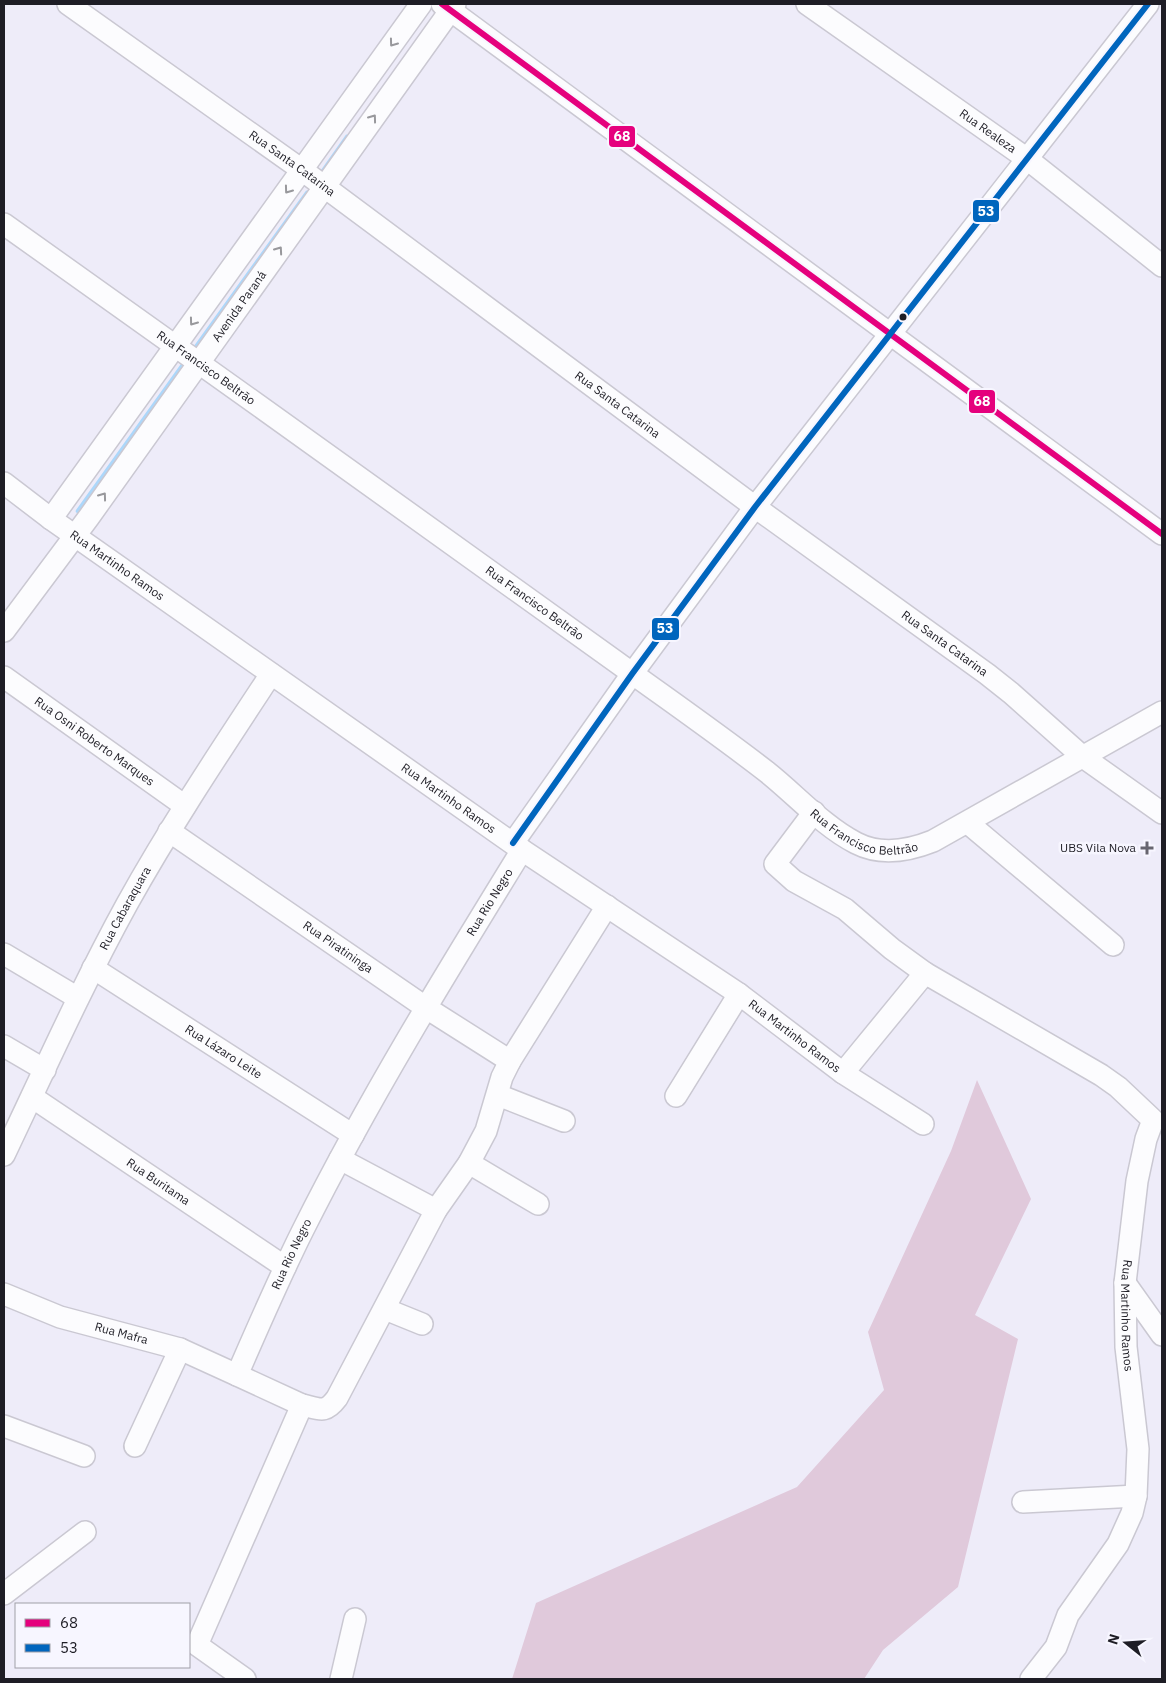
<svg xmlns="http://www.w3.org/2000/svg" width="1166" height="1683" font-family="'IBM Plex Sans',sans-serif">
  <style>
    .green { fill: #e0c9db }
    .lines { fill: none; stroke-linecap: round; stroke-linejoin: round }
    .stream { stroke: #acd7fa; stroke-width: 4.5 }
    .minor-casing { stroke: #cac8d2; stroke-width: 24 }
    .minor { stroke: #fcfcfe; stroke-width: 21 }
    .bus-1-casing { stroke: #f7f6ff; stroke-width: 10 }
    .bus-2-casing { stroke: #f7f6ff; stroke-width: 10 }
    .bus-1 { stroke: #e5007d; stroke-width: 6 }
    .bus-2 { stroke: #0065bd; stroke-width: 6 }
    .oneway { stroke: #98989c }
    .bus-dot { fill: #1e1d25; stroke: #f7f6ff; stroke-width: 2 }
    .poi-dot { fill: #67656f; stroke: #f7f6ff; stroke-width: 2 }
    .labels { text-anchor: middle; stroke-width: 5; stroke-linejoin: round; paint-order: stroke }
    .street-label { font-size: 12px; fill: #1e1d25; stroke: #f7f6ff }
    .poi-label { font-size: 12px; fill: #1e1d25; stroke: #f7f6ff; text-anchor: end }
    .line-badge { stroke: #f7f6ff; stroke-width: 2 }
    .badge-label { font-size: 14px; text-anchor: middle; font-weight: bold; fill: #fff }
  </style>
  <rect width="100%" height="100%" fill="#eeecf9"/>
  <path class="green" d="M977,1080L1031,1199L975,1315L1018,1339L958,1587L883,1650L864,1679H512L536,1603L797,1487L884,1390L868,1332L951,1151Z"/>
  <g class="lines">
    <path class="stream" d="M323,171L347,137
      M193,351L307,193
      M78,511L185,362"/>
    <defs>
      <g id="minor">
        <path id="s1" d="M68,4L302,170L755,507L987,674L1011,693L1083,757L1162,813"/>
        <path d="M442,4L1162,534"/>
        <path id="s2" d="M807,4L1026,158L1162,266"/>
        <path id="s3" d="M4,224C208,369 412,515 615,661C666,698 718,734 767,772C796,795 823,826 856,843C881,856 908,851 933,841L1162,712"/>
        <path id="s4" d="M4,483L51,519L522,850L739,994L843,1073L925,973L1101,1075L1118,1087L1153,1120L1146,1139L1137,1181L1125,1283L1126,1347L1138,1449L1136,1496L1132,1513L1118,1544L1068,1615L1056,1647L1031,1679"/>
        <path d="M51,519L421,4"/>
        <path id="s5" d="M4,631L89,517L455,4"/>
        <path id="s6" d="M4,677L185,806"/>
        <path d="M814,812L775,864L794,881L845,909L892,949L925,973"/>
        <path d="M968,823L1113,945"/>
        <path id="s7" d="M169,831L425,1007L510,1061"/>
        <path d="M513,843L632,674L755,507L1148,4"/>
        <path d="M4,954L78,998"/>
        <path id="s8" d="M93,968L353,1135"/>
        <path d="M4,1046L45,1070"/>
        <path d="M843,1073L923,1124"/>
        <path d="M498,1095L564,1121"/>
        <path d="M676,1096L739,994"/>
        <path id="s9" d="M32,1097L285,1267"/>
        <path id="s10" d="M4,1155C44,1071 82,986 127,904C171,825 221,750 271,674"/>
        <path d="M340,1159L436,1210"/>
        <path d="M469,1163L538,1204"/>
        <path d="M1125,1283L1162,1335"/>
        <path id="s11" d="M4,1294L60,1317L180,1349L237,1375"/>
        <path d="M385,1309L422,1324"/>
        <path d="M302,1405C320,1409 325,1414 337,1398L436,1210L469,1163L486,1131L502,1077L510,1061L607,906"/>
        <path d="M4,1426L84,1456"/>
        <path d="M135,1446L180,1349"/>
        <path d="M1023,1502L1136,1496"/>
        <path d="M4,1594L85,1532"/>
        <path id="s12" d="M245,1679L197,1645L302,1405L237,1375C258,1327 279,1278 303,1230C368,1100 445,975 522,850"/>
        <path d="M341,1679L355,1619"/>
      </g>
    </defs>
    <use href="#minor" class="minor-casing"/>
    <use href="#minor" class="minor"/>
    <defs>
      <path id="bus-1" d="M442,4L1162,534"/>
      <path id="bus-2" d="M513,843L632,674L755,507L1148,4"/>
    </defs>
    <use href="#bus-1" class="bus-1-casing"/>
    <use href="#bus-2" class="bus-2-casing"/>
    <use href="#bus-1" class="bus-1"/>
    <use href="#bus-2" class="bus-2"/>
  </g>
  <defs><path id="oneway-chevron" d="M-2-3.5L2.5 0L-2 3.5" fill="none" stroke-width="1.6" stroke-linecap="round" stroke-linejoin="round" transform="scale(1.25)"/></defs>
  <g class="oneway">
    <use href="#oneway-chevron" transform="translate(393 43) rotate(126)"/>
    <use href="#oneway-chevron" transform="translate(373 118) rotate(-54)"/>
    <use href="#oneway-chevron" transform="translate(288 190) rotate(126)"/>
    <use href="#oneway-chevron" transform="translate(279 250) rotate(-55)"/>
    <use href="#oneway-chevron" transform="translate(193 322) rotate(126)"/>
    <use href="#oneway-chevron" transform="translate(103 496) rotate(-54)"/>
  </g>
  <circle class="bus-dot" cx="903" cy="317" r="4.5"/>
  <path class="poi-dot" d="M1144.5 840.5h5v5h5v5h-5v5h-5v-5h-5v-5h5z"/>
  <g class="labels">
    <g class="street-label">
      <text dy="4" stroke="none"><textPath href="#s2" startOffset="221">Rua Realeza</textPath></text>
      <text dy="4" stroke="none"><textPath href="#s1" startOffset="275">Rua Santa Catarina</textPath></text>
      <text dy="4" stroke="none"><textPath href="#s5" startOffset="401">Avenida Paraná</textPath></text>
      <text dy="4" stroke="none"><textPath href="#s3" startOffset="248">Rua Francisco Beltrão</textPath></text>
      <text dy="4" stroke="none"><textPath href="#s1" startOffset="680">Rua Santa Catarina</textPath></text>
      <text dy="4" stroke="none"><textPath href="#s4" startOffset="140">Rua Martinho Ramos</textPath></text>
      <text dy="4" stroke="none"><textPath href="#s3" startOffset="652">Rua Francisco Beltrão</textPath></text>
      <text dy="4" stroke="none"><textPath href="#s1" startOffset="1085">Rua Santa Catarina</textPath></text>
      <text dy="4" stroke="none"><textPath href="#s6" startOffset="111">Rua Osni Roberto Marques</textPath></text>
      <text dy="4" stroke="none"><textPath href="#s4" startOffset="545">Rua Martinho Ramos</textPath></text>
      <text dy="4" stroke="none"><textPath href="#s3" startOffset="1058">Rua Francisco Beltrão</textPath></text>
      <text dy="4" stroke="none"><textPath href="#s12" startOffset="929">Rua Rio Negro</textPath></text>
      <text dy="4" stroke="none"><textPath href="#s10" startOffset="275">Rua Cabaraquara</textPath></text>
      <text dy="4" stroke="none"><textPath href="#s7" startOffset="205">Rua Piratininga</textPath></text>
      <text dy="4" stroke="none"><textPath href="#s4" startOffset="965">Rua Martinho Ramos</textPath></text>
      <text dy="4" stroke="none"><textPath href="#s8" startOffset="155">Rua Lázaro Leite</textPath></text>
      <text dy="4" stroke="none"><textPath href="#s9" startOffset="152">Rua Buritama</textPath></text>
      <text dy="4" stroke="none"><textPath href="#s12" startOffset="525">Rua Rio Negro</textPath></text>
      <text dy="4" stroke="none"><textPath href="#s4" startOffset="1626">Rua Martinho Ramos</textPath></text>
      <text dy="4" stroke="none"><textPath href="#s11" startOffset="124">Rua Mafra</textPath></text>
    </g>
    <g class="poi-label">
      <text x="1136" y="852">UBS Vila Nova</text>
    </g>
  </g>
  <g class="line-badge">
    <rect x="608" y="125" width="28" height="23" rx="5" fill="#e5007d"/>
    <rect x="972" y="199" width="28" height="24" rx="5" fill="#0065bd"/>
    <rect x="968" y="389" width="28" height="25" rx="5" fill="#e5007d"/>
    <rect x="651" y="617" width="29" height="24" rx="5" fill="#0065bd"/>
  </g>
  <g class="badge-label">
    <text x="622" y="141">68</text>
    <text x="986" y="216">53</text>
    <text x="982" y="406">68</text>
    <text x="665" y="633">53</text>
  </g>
  <rect width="1166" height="1683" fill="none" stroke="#1e1d25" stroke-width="10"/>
  <rect x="15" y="1603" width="175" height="65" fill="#f7f6ff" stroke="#a09fa8"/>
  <rect x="25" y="1619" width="25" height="8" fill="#e5007d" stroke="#a09fa8"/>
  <text x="60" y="1628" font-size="15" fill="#1e1d25">68</text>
  <rect x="25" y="1644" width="25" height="8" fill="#0065bd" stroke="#a09fa8"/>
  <text x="60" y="1653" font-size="15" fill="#1e1d25">53</text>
  <g transform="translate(1126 1643) rotate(287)" stroke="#f7f6ff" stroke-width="4" paint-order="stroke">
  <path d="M0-4L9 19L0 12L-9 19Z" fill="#1e1d25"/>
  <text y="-8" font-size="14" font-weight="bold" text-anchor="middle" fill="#1e1d25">N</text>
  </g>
</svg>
